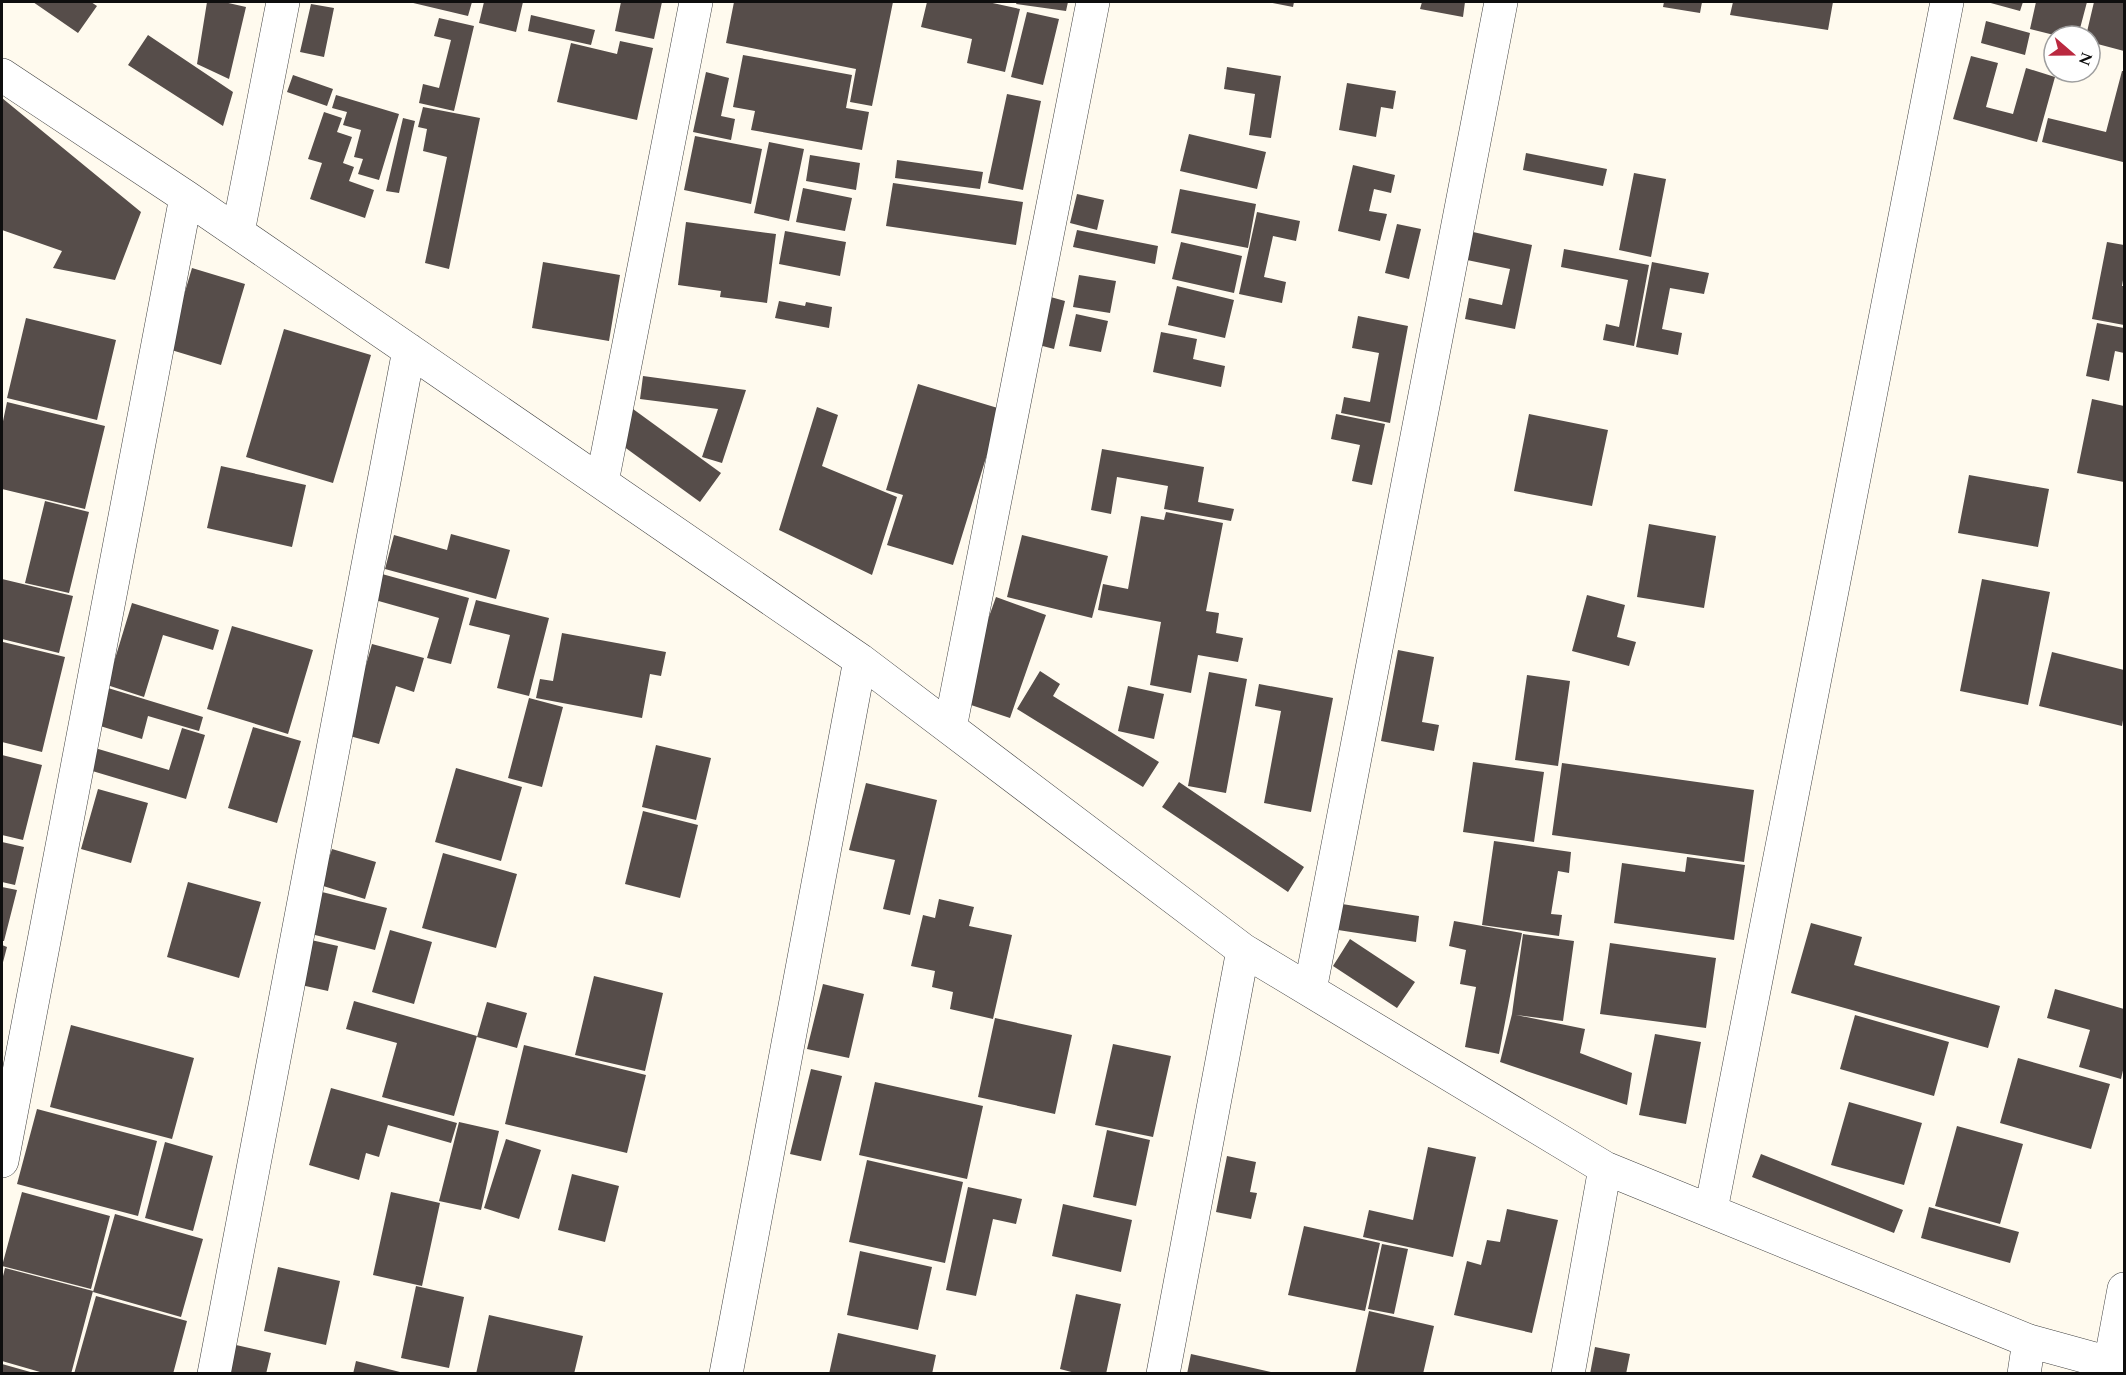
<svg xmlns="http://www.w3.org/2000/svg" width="2126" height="1375" font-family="Spectral,serif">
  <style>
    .building { fill: #564d4a }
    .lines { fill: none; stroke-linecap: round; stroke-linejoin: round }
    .minor-casing { stroke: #414141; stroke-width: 34 }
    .minor { stroke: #fff; stroke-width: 33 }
  </style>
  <rect width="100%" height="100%" fill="#fffaee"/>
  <path class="building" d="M33,2H91L97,6L78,33Z
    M207,2H224L246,7L229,79L197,64Z
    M409,2H472L468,16Z
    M484,2H523L516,32L479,23Z
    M621,2H662L654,39L615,31Z
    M734,2H893L872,106L850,102L856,69L726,43Z
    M927,2H988L1020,9L1005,72L967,63L972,39L921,27Z
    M1017,2H1068L1066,11L1016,4Z
    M1267,2H1294L1293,7Z
    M1422,2H1465L1463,17L1420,9Z
    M1664,2H1702L1700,13L1663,7Z
    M1733,2H1833L1828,30L1730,15Z
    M1987,2H2023L2020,11Z
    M2036,2H2087L2078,36H2058L2030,29Z
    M2094,2H2124V51L2090,42V36H2086Z
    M311,4L334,8L324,57L300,52Z
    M1027,12L1059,19L1043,85L1011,77Z
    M531,15L595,30L591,45L528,31Z
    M439,18L474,26L454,111L419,103L423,84L439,88L451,40L434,36Z
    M1986,21L2030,33L2025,55L1981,43Z
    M148,35L233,92L223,126L128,65Z
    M620,41L653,48L637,120L557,102L571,43L617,54Z
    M743,55L852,75L846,108L869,112L862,150L751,130L755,111L733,107Z
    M1971,56L1998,63L1986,107L2013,114L2026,68L2055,77L2037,142L1953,119Z
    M1227,67L1281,76L1271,138L1249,135L1255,94L1224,89Z
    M2122,71H2124L2123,162L2042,142L2048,118L2106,132Z
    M706,72L729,78L721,116L735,119L731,140L693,132Z
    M293,75L333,89L327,106L287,92Z
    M1347,83L1396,91L1393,109L1381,107L1376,137L1339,130Z
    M1007,94L1041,101L1023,190L988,183Z
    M336,95L399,114L379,180L358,174L363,159L354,157L361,130L343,125L347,112L332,108Z
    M2,98L141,212L115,280L53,268L62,251L2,230Z
    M423,107L480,118L449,269L425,263L447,157L423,151L427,129L418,127Z
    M324,112L342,118L337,132L352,137L343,163L354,167L349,181L374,190L365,218L310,199L322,163L308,159Z
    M403,118L415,121L399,193L386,191Z
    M1189,134L1266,152L1257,189L1180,171Z
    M695,136L762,149L751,204L684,190Z
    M769,142L804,149L789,221L754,213Z
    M1526,153L1607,169L1603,186L1523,170Z
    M810,155L860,163L856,190L806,181Z
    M897,160L983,172L980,189L895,178Z
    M1353,165L1395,175L1391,193L1374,189L1369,211L1387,214L1380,241L1338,231Z
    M1634,173L1666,179L1651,257L1619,250Z
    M893,183L1023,202L1016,245L886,226Z
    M803,188L852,198L845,231L796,222Z
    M1180,189L1256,204L1248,248L1171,233Z
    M1077,194L1104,200L1097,230L1070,223Z
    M1257,212L1300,221L1296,241L1273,236L1264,277L1286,282L1282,303L1239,294Z
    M686,222L776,234L767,303L720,297L721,291L678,285Z
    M1397,224L1421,229L1409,279L1385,273Z
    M1077,230L1158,246L1155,264L1073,247Z
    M785,231L846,242L840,276L779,264Z
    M1473,232L1532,245L1515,329L1465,319L1469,298L1502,305L1510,269L1467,260Z
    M1181,242L1242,256L1234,293L1172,279Z
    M2107,242L2124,245V274L2122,286H2124V325L2092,319Z
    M1564,249L1649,265L1634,346L1603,340L1606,324L1619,327L1628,280L1561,267Z
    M543,262L620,275L609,341L532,328Z
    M1652,262L1709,273L1704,294L1670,288L1662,329L1682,333L1678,355L1636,347Z
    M192,268L245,284L221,365L168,349Z
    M1079,275L1116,281L1110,313L1073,307Z
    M1177,286L1234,300L1225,338L1168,325Z
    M1047,296L1065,301L1054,349L1035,344Z
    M779,301L805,306L806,302L832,307L829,328L775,318Z
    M1076,314L1108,321L1101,352L1069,346Z
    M1358,316L1408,326L1390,423L1341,413L1344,397L1370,402L1379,353L1352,348Z
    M26,318L116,340L97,420L7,398Z
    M2097,323L2124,328V353L2115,351L2109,381L2086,376Z
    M284,329L371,355L333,483L246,457Z
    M1161,332L1197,339L1193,359L1225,366L1221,387L1153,372Z
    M643,376L746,390L722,463L702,457L718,409L640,399Z
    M918,384L1001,409L953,565L887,545L903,495L886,490Z
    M2092,399L2124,406V482L2077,473Z
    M7,402L105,426L85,509L2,489V426Z
    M817,407L838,415L822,466L897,497L872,575L779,530Z
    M633,409L721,473L700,502L612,438Z
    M1336,414L1385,424L1372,485L1352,481L1360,445L1331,439Z
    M1529,414L1608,430L1592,506L1514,491Z
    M1102,449L1204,467L1198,502L1234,509L1231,521L1164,509L1168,486L1117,477L1111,514L1091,510Z
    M221,466L306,485L292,547L207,528Z
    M1969,475L2049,489L2038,547L1958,533Z
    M45,501L89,512L69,593L25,583Z
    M1166,512L1223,523L1206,611L1219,613L1216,633L1243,638L1238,662L1198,655L1191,693L1150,685L1161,622L1098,610L1103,584L1128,589L1141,516L1164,520Z
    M1649,524L1716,536L1704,608L1637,597Z
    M451,534L510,550L496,599L385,569L394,535L447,550Z
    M1022,535L1108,556L1092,618L1007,597Z
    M382,574L469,598L451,664L427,658L439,618L375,600Z
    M2,579L73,596L59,653L2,639Z
    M1982,579L2050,592L2028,705L1960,691Z
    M1587,595L1625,605L1617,637L1636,642L1629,666L1572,651Z
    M996,597L1046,615L1010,718L959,701Z
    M476,600L549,618L529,696L497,688L510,635L469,625Z
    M132,603L219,630L213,650L163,635L144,697L107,685Z
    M232,626L313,650L288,734L207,709Z
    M562,633L666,652L661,676L650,674L642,718L536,698L540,679L553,681Z
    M3,642L65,657L42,752L2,742Z
    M372,644L424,658L414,692L396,686L379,744L346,735Z
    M1398,650L1434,657L1422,722L1439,725L1434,751L1381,741Z
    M2052,652L2124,670V714L2122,726L2039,706Z
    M1040,671L1060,684L1053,696L1159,762L1143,787L1017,709Z
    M1209,672L1247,679L1226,793L1188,786Z
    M1527,675L1570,681L1558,766L1515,760Z
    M1259,684L1333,698L1311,812L1264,803L1281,711L1255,706Z
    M1128,686L1164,694L1154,739L1118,731Z
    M108,688L203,717L199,731L148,716L142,739L97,725Z
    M529,698L563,707L542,787L508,778Z
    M253,727L301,741L277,823L228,808Z
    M182,728L205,735L186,799L89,770L95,748L169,770Z
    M656,745L711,758L696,820L642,807Z
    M2,755L42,765L23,840L2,835Z
    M1473,762L1544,772L1534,842L1463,832Z
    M1562,763L1754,790L1744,862L1552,835Z
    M456,768L522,787L501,861L435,842Z
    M1179,782L1304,867L1288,892L1162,807Z
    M866,783L937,800L910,915L883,909L895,860L849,850Z
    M98,789L148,803L131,863L81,849Z
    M643,811L698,825L680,898L625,884Z
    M1494,841L1571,852L1569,873L1558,871L1551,914L1562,915L1559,936L1482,925Z
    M2,842L24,847L15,885L2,882Z
    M332,849L376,862L365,899L320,885Z
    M443,853L517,874L496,948L422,928Z
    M1687,857L1745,865L1734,940L1614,923L1622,863L1685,872Z
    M188,882L261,902L239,978L167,957Z
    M2,887L17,890L4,941H2Z
    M322,892L387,908L375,950L311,934Z
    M939,899L974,907L969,926L1012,935L993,1019L950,1009L953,992L932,987L935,971L911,966L923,915L935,918Z
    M1342,904L1419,916L1416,942L1338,930Z
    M1454,921L1522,933L1499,1054L1465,1047L1476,987L1460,984L1466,950L1449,946Z
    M1811,923L1862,937L1854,965L2000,1006L1988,1048L1791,993Z
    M390,930L432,942L414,1004L372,992Z
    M1523,934L1574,941L1563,1021L1516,1015L1585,1029L1580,1053L1632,1073L1627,1105L1500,1062L1512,1014Z
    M1350,939L1415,982L1397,1008L1333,966Z
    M311,940L338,946L328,991L301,985Z
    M1610,943L1716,958L1706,1028L1600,1014Z
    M2,945L7,947L2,966Z
    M594,976L663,993L645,1071L575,1055Z
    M823,984L864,994L849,1058L807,1049Z
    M2055,989L2124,1009V1066L2121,1079L2079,1067L2090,1030L2047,1018Z
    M354,1001L477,1036L454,1116L382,1097L397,1043L346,1029Z
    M487,1002L527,1013L517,1048L477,1037Z
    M1855,1015L1949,1042L1934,1096L1840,1069Z
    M995,1018L1072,1035L1055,1114L978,1097Z
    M71,1025L194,1058L172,1139L50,1107Z
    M1655,1034L1701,1042L1686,1124L1639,1115Z
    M1113,1044L1171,1056L1153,1137L1095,1125Z
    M524,1045L646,1075L627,1153L505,1124Z
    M2018,1058L2110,1084L2091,1149L2000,1123Z
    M811,1069L842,1076L821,1161L790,1154Z
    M875,1082L983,1106L967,1179L859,1155Z
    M331,1088L457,1123L451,1143L388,1125L379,1157L366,1153L359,1180L309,1165Z
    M1849,1102L1922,1123L1904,1185L1831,1165Z
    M37,1109L157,1141L138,1216L17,1184Z
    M459,1122L499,1131L481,1210L439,1201Z
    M1957,1126L2023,1144L2000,1224L1935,1206Z
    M1107,1130L1150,1140L1136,1206L1093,1197Z
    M506,1139L541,1150L519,1219L484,1208Z
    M165,1142L213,1156L193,1231L145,1218Z
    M1428,1147L1476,1157L1453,1257L1363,1237L1369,1210L1413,1220Z
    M1761,1154L1903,1210L1894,1233L1752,1177Z
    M1227,1156L1256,1162L1250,1192L1257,1193L1251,1219L1216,1212Z
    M867,1160L963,1182L945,1263L849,1242Z
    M572,1174L619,1186L605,1242L558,1230Z
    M968,1187L1022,1199L1016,1224L993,1219L976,1296L946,1290Z
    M22,1192L110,1216L91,1289L2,1266Z
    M391,1192L440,1203L422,1286L373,1275Z
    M1063,1204L1132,1220L1121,1272L1052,1256Z
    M1929,1207L2019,1232L2010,1263L1921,1238Z
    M1507,1209L1558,1220L1532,1333L1454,1315L1467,1261L1481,1265L1487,1240L1500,1242Z
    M115,1214L203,1239L181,1317L93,1292Z
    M1304,1226L1380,1243L1365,1311L1288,1295Z
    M1382,1244L1408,1249L1394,1314L1368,1309Z
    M860,1251L932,1267L918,1330L847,1315Z
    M278,1267L340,1281L326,1345L264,1331Z
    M5,1268L93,1291L71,1374H47L2,1361V1280Z
    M416,1286L464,1297L449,1368L401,1358Z
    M1076,1294L1121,1304L1106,1374H1079L1060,1369Z
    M96,1296L187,1321L173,1374H74Z
    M1369,1311L1434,1326L1423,1374H1355Z
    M489,1315L583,1336L574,1374H476Z
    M838,1333L936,1355L932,1374H829Z
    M236,1345L271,1353L266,1374H229Z
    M1595,1347L1630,1354L1626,1374H1590Z
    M1191,1354L1275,1373V1374H1187Z
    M356,1361L404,1373V1374H353Z
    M2,1364L34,1373V1374H2Z"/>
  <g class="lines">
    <defs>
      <path id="minor" d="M2,75L186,197L860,660L1243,950L1605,1168L2029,1341L2124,1367
        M238,232L283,2
        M602,482L696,2
        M950,728L1093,2
        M1310,990L1501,2
        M2,1161L186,197
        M1711,1210L1947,2
        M2110,1364L2124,1289
        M214,1374L409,350
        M726,1374L860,660
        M1163,1374L1243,950
        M1568,1374L1605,1168
        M2024,1374L2029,1341"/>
    </defs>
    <use href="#minor" class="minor-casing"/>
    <use href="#minor" class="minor"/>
  </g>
  <rect width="2126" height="1375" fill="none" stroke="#0e0e0e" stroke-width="6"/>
  <g transform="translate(2072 54) rotate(110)"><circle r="28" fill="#ffffff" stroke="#9f9f9f" stroke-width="1.5"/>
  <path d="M0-4.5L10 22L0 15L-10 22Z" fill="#ba2940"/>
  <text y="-9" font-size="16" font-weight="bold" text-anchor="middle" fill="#0e0e0e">N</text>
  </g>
</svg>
